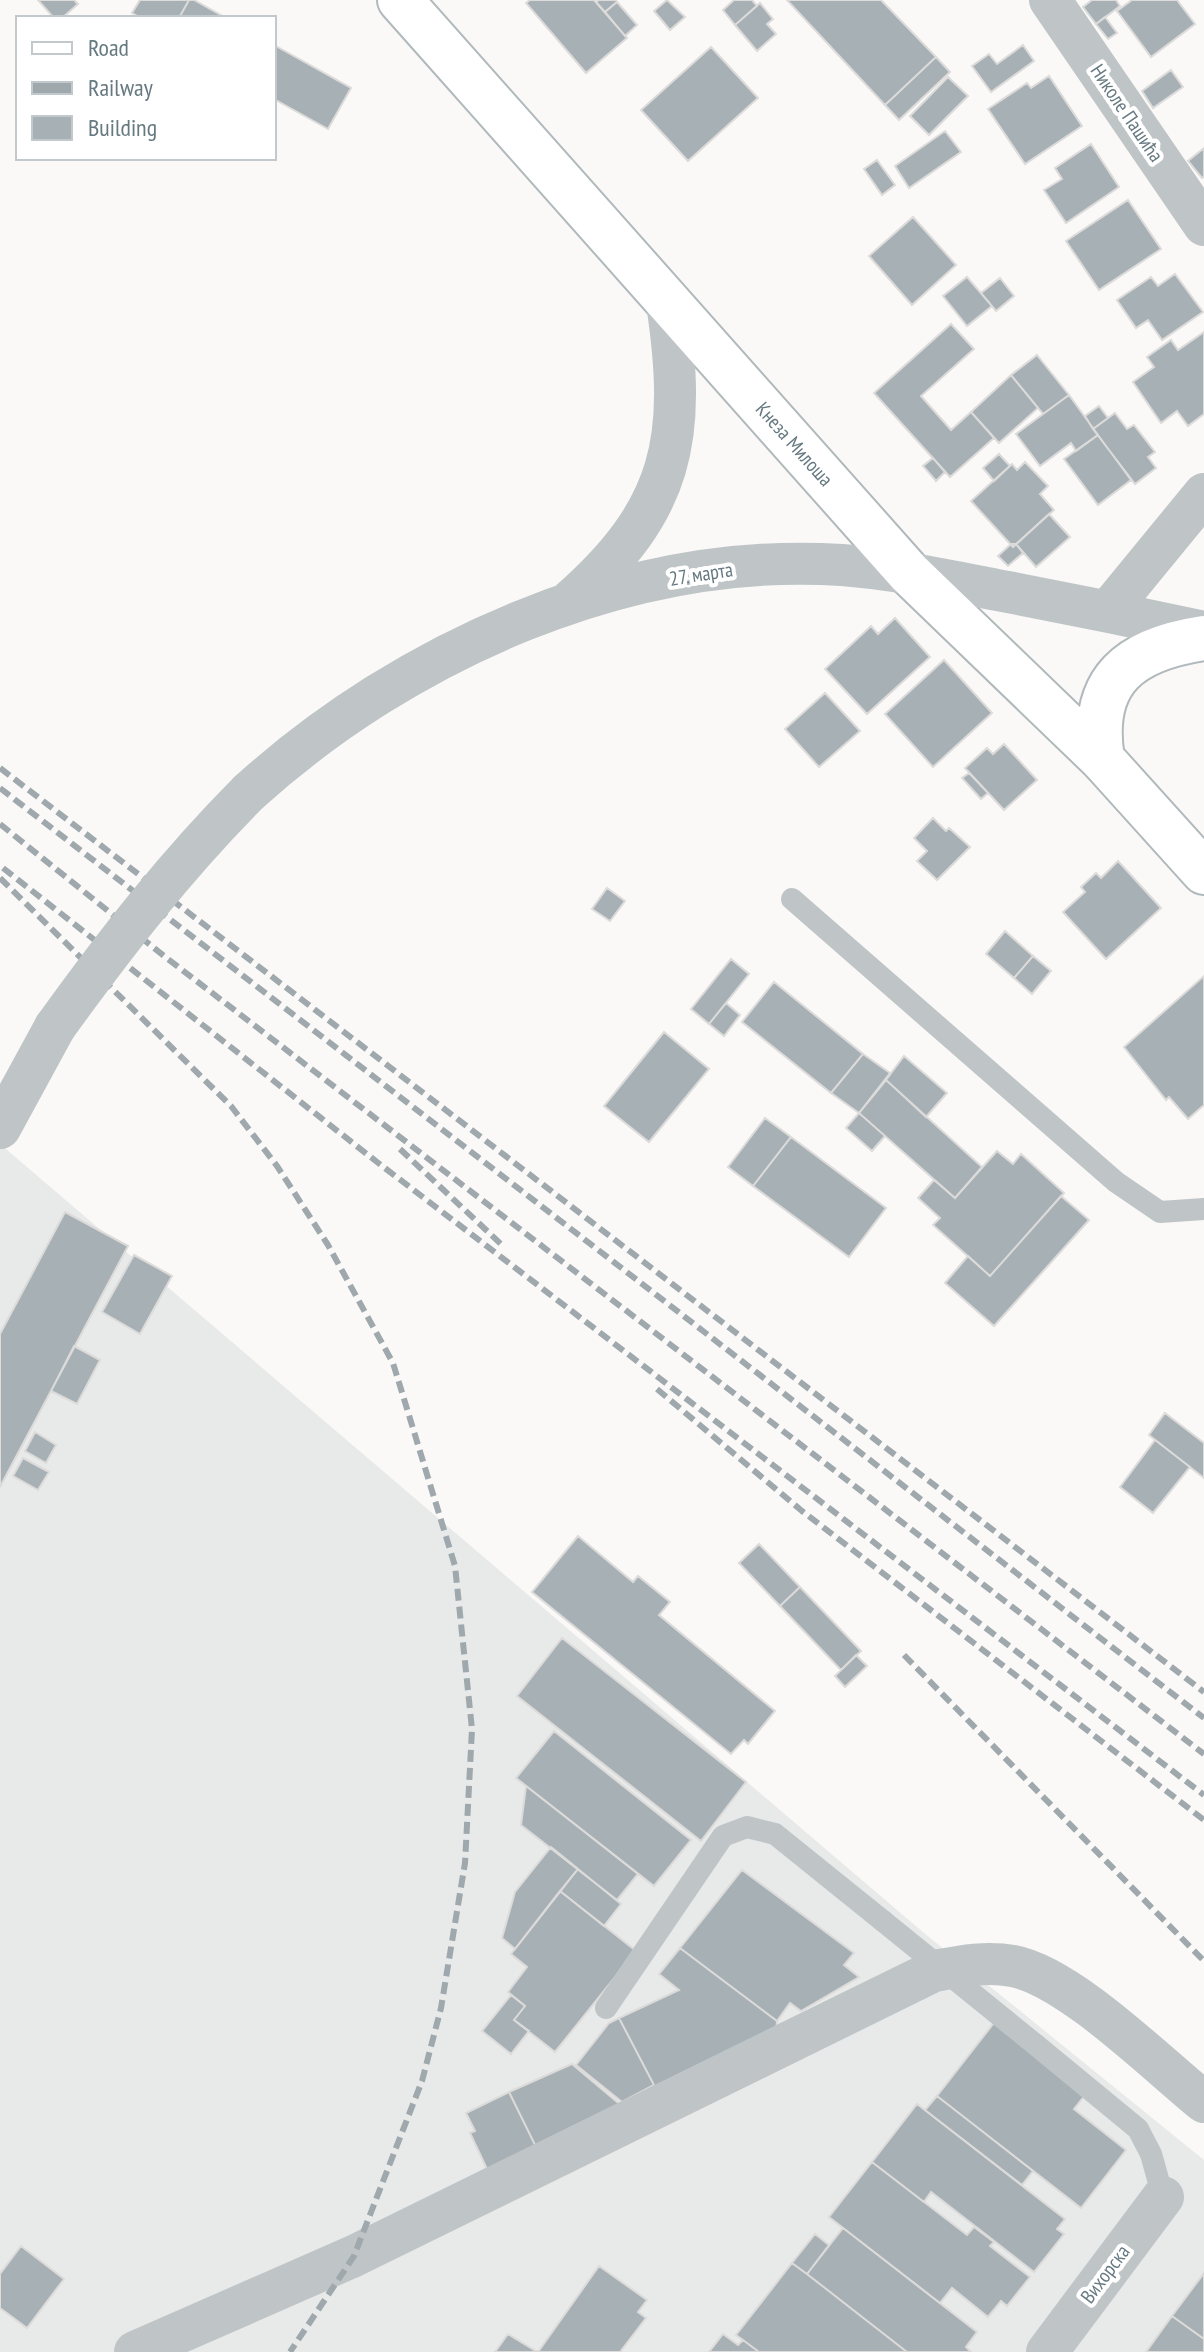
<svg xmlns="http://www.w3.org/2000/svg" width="1204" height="2352" font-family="'PT Sans Narrow',sans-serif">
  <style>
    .built { fill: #e8e9e9 }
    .building { fill: #a6b0b5; stroke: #dcdbda; stroke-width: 2 }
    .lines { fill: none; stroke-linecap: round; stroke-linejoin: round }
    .secondary-casing { stroke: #b1b9bc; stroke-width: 48 }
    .lane { stroke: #bfc5c7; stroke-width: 22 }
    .street { stroke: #bfc5c7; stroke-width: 42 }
    .secondary { stroke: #fff; stroke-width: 44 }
    .rail { stroke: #9fa8ac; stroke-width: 6; stroke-dasharray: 12 6; stroke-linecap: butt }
    .lane-bridge { stroke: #bfc5c7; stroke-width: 22 }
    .street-bridge { stroke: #bfc5c7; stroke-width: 42 }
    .labels { text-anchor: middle; stroke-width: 8; stroke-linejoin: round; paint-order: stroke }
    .street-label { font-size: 20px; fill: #667981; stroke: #fff }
  </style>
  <rect width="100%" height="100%" fill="#faf9f8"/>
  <path class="built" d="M0,1144L924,1933L1204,2160V2352H0Z"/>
  <path class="building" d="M38,0H74L78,4L62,18H54Z
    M140,0H189L179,18H141L132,13Z
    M189,0H194L226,18H179Z
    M530,0H594L627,38L586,73L526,3Z
    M599,0H616L617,2L605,12L596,2Z
    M667,0L685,17L670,30L654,11Z
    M734,0H752L757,6L735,25L723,10Z
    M787,0H881L936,57L885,105Z
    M1092,0H1116L1120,6L1096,24L1083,7Z
    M1132,0H1177L1195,24L1151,57L1117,11Z
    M617,2L637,25L625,36L605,12Z
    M760,3L773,19L767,24L776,34L757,51L735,25Z
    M1105,17L1117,33L1108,39L1096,24Z
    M274,45L351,88L328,129L274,99Z
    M1023,45L1034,61L991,92L972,66L989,54L997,64Z
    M711,47L758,98L688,161L641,110Z
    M936,57L950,72L899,120L885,105Z
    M1171,70L1183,87L1153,108L1142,91Z
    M1049,76L1082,126L1025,164L988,109L1027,83L1031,88Z
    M948,77L968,96L929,135L910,116Z
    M945,131L961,152L909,188L895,166Z
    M1091,144L1119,187L1066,223L1044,190L1062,179L1055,168Z
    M1204,148V177L1202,178L1188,161Z
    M877,160L895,185L882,195L864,169Z
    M1128,200L1161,249L1099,290L1066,241Z
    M913,217L956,265L912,305L869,256Z
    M1175,274L1203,312L1162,340L1148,320L1136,328L1117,300L1151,277L1158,286Z
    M967,277L992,306L967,326L943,296Z
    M1000,278L1014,296L996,311L981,293Z
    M951,324L974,349L921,396L951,430L971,412L994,438L950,477L874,393Z
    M1204,332V414L1188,426L1177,411L1161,423L1133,382L1154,367L1147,357L1171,340L1178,350Z
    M1037,355L1069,395L1043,414L1011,375Z
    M1011,375L1038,408L999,443L971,412Z
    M1069,395L1098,435L1076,451L1071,443L1040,466L1016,434Z
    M1099,406L1108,418L1093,429L1085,416Z
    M1115,413L1127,429L1134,425L1155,452L1148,457L1156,468L1135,484L1093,429Z
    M1098,435L1131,480L1098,505L1064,459Z
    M999,454L1010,466L994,481L983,468Z
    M933,458L945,472L936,481L923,466Z
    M1025,462L1048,486L1040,494L1054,510L1013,547L971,501L1012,464L1017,470Z
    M1049,514L1070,537L1036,567L1016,544Z
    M1011,544H1016L1023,553L1008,566L998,556Z
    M895,618L930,657L867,714L825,669L871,626L878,634Z
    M944,660L992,713L933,767L885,714Z
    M825,693L860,731L819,767L785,729Z
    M1004,744L1037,780L1004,810L965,768L987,748L993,754Z
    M969,773L988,793L981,799L962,778Z
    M933,818L946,831L949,828L970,847L937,880L917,861L927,851L914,838Z
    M1118,861L1161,908L1106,959L1063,912L1085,892L1081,887L1096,873L1101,878Z
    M607,888L625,901L610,921L592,909Z
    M1005,931L1033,956L1014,978L986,954Z
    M1033,956L1051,971L1032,994L1014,978Z
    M731,959L749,974L709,1024L691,1009Z
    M1204,976V1105L1188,1119L1169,1097L1166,1100L1124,1047Z
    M774,982L863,1054L831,1093L742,1022Z
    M726,1003L740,1015L724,1036L709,1024Z
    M664,1032L709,1069L649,1142L604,1106Z
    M863,1054L890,1073L859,1113L831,1093Z
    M904,1056L947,1093L926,1117L886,1080Z
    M886,1080L982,1167L955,1198L859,1113Z
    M859,1113L885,1136L872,1151L846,1128Z
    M765,1118L791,1137L753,1186L728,1167Z
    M791,1137L886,1208L849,1257L753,1186Z
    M997,1151L1013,1164L1021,1154L1064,1193L990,1276L933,1225L940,1218L918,1198L934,1180L955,1198Z
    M1061,1196L1089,1220L994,1326L945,1283L968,1256L990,1276Z
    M65,1212L128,1246L0,1487V1334Z
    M134,1255L172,1276L140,1334L102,1312Z
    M74,1346L100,1360L77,1404L51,1391Z
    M1165,1413L1204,1443V1478L1149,1435Z
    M35,1432L56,1445L46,1463L25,1451Z
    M1155,1440L1190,1467L1153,1513L1120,1487Z
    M23,1458L49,1472L38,1490L13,1476Z
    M578,1536L633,1582L638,1576L670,1602L659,1615L775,1711L748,1744L744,1740L731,1754L532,1592Z
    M759,1544L800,1587L780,1606L739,1563Z
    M800,1587L861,1651L841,1670L780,1606Z
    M562,1638L746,1782L701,1841L517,1696Z
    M856,1655L867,1666L845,1687L835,1676Z
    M554,1731L691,1840L654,1886L516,1778Z
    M526,1786L638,1874L617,1900L521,1825Z
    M551,1847L578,1869L515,1949L502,1938L515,1892Z
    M578,1869L621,1904L604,1926L560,1891Z
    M742,1870L854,1953L844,1965L859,1977L801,2011L790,2003L777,2021L680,1948Z
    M560,1891L636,1951L555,2052L514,2020L525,2006L508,1992L527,1967L511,1954Z
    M680,1948L777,2021L776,2031L657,2091L619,2018L679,1990L659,1974Z
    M511,1995L525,2006L514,2020L529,2031L511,2054L482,2031Z
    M619,2018L654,2085L622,2102L576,2065L609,2023Z
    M997,2019L1089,2090L1074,2109L1126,2150L1081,2208L937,2096Z
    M572,2064L629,2112L540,2155L509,2092Z
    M509,2092L540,2155L487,2169L470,2133L475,2131L466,2113Z
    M937,2096L1033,2171L1022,2185L925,2110Z
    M917,2104L1065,2219L1057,2229L1064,2234L1034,2272L931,2192L924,2202L872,2162Z
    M872,2162L967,2235L974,2227L994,2242L990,2246L1030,2277L1007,2306L1001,2301L988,2317L952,2288L940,2303L829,2217Z
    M843,2228L977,2332L966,2347L971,2352H907L807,2274Z
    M815,2234L829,2245L807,2274L792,2263Z
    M21,2246L64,2279L27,2328L0,2308V2274Z
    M792,2263L807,2274L907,2352H759L743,2340L736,2335Z
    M599,2266L647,2300L638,2312L646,2318L620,2352H538Z
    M1204,2273V2339L1172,2316Z
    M1172,2316L1204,2339V2352H1146Z
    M508,2334L536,2351L538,2352H495Z
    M723,2334L738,2345L743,2340L759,2352H709Z"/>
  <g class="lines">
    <defs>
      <g id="secondary">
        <path id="s1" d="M400,0L909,573L1102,759L1204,872"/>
        <path d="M1102,759C1089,679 1131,649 1204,638"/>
      </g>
    </defs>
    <use href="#secondary" class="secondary-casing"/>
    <path class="lane" d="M792,899L1116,1182L1160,1212L1204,1209
      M606,2008L723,1836L747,1827L775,1834L883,1921
      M1036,2045L1138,2129L1151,2154L1163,2197"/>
    <path class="street" d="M1050,0L1204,225
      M569,602C675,509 687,438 667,303
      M1108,611L1204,494
      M249,792C405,651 627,551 842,565C894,569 946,580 997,590C1066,603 1135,617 1204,632
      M0,1128L55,1027
      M135,2352L354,2256L934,1971C961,1966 986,1961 1013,1966C1070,1977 1157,2064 1204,2102
      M1047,2352L1163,2197"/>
    <use href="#secondary" class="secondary"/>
    <path class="rail" d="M0,768L1204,1692
      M0,788L1204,1718
      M0,824L164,956L1204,1754
      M3,868L377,1162L1204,1795
      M0,878L231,1106L277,1166L328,1245L393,1363L455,1566L472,1729L465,1863L441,2008L422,2081L354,2256L290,2352
      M400,1149L502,1245
      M657,1389L802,1511L1204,1820
      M904,1655L1204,1961"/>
    <path class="lane-bridge" d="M883,1921L1036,2045"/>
    <path class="street-bridge" d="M55,1027C115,944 176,865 249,792"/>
  </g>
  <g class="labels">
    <g class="street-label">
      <text transform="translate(1127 113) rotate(56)" y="7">Николе Пашића</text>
      <text dy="7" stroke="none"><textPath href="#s1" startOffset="594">Кнеза Милоша</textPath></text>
      <text transform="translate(701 574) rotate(-9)" y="7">27. марта</text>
      <text transform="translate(1105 2274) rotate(-53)" y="7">Вихорска</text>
    </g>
  </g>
  <rect x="16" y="16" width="260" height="144" fill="#ffffff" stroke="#c2c9cd" stroke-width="2"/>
  <rect x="32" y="42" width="40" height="12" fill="#ffffff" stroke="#c2c9cd" stroke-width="2"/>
  <text x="88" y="56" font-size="24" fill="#667981">Road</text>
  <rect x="32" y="82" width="40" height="12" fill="#9fa8ac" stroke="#c2c9cd" stroke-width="2"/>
  <text x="88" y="96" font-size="24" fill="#667981">Railway</text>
  <rect x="32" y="116" width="40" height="24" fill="#a6b0b5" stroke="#c2c9cd" stroke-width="2"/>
  <text x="88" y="136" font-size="24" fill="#667981">Building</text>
</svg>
